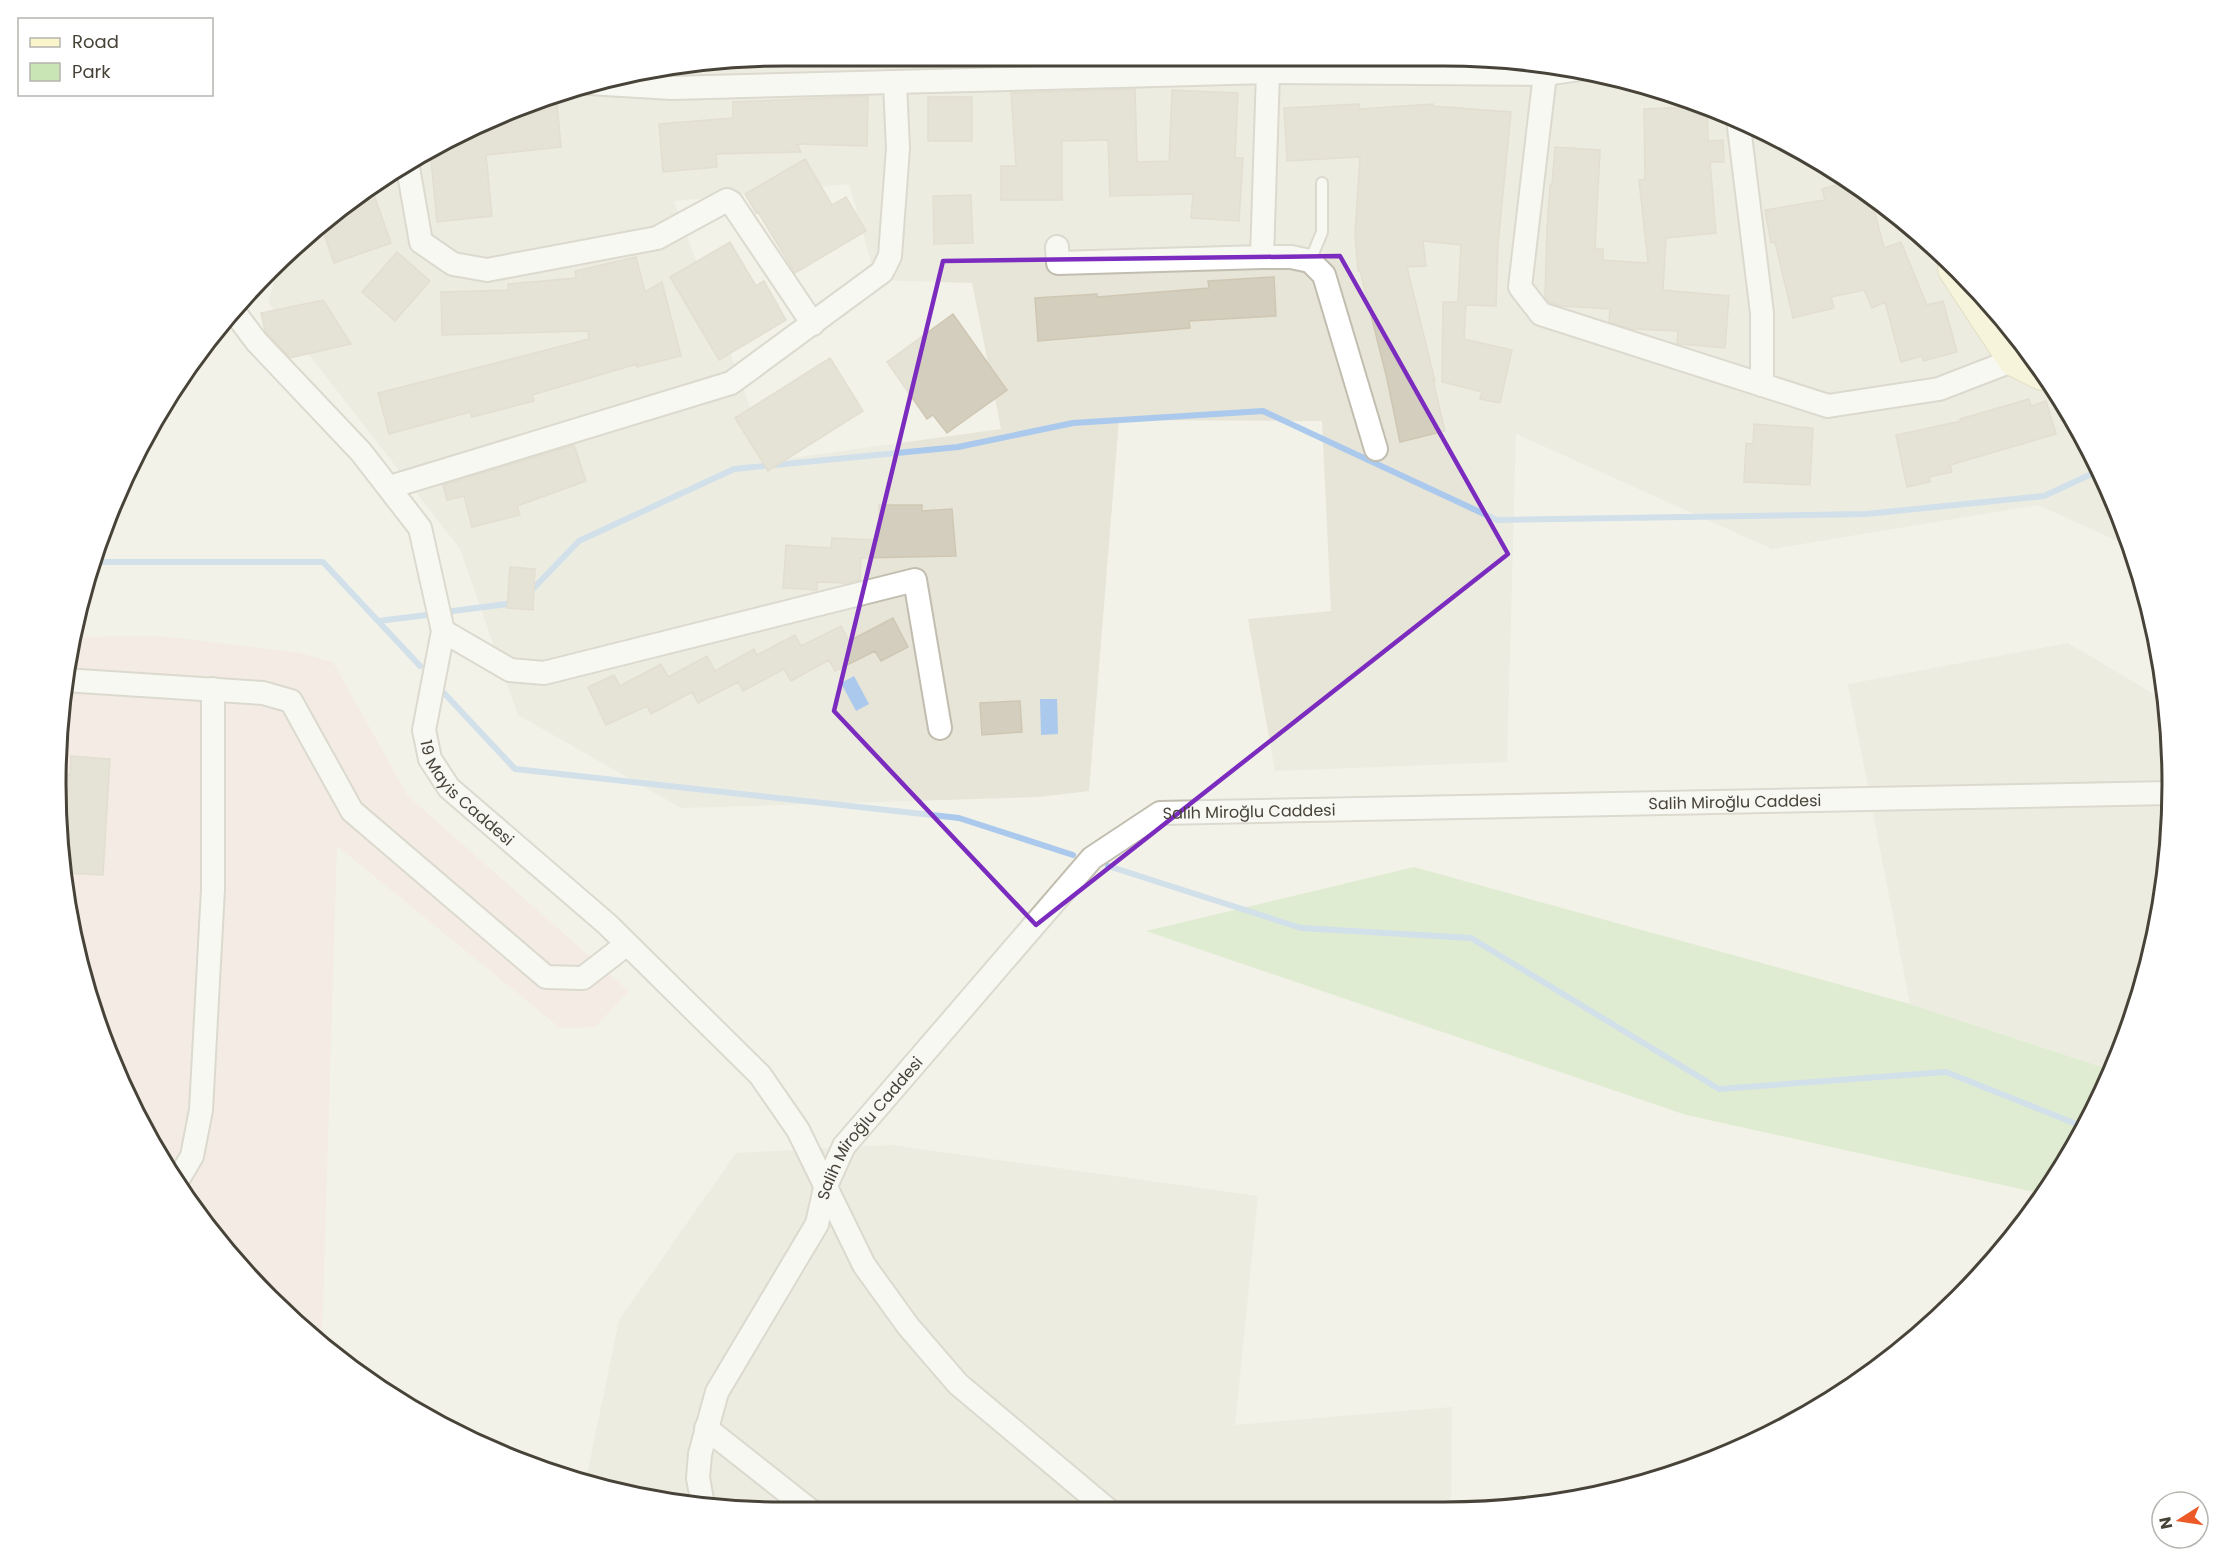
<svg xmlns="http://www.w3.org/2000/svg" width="2228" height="1568" font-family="Poppins,sans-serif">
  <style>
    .residential { fill: #e7e4d8; fill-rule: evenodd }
    .medical { fill: #f3e3de }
    .green { fill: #cae5b5 }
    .water { fill: #aac9ec }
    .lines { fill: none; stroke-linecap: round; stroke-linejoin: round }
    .stream { stroke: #aac9ec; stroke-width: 6 }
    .building { fill: #d4cebf; stroke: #cfc7b3; stroke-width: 1.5 }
    .lane-casing { stroke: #c1bdaf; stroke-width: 14 }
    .street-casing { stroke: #c1bdaf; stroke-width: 26 }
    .secondary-casing { stroke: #d0c89b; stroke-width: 34 }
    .lane { stroke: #fff; stroke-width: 10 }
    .street { stroke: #fff; stroke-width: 22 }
    .secondary { stroke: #fbf5cb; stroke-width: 32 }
    .marked { fill: none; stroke: #7b2cbf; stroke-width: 4.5; stroke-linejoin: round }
    .labels { text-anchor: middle; stroke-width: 4.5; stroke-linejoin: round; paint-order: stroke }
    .street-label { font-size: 16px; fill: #474338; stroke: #fff }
    .rim { fill: none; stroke: #474338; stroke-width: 3 }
  </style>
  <rect width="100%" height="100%" fill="#f3f2e9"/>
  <path class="residential" d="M784,56H1444L1586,70L1722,111L1808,153L1888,206L1991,303L2075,419L2133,548L2038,505L1772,549L1516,434L1507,762L1275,771L1248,619L1331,611L1322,421L1119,420L1089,791L1039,797L681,808L518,715L460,549L268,302L279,266L380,178L462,130L595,80ZM849,184L876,280L972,283L1001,429L770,461L674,201Z
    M2068,643L2167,702L2171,831L2148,972L2111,1070L1910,1004L1848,684Z
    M891,1145L1258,1196L1235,1425L1452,1407L1451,1507L737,1511L596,1488L585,1484L619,1320L736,1153Z"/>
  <path class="medical" d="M159,636L296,652L333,662L408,796L629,991L595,1027L560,1028L337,846L322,1339L315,1338L237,1265L130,1106L94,1018L62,879V689L76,637Z"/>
  <path class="green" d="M1414,867L1910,1004L2111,1070L2098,1106L2043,1194L1686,1115L1146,931Z"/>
  <path class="water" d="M854,676L869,704L856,711L841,683Z
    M1040,699H1057L1058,734L1041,735Z"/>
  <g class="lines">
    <path class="stream" d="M96,562H323L420,666
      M530,592L579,541L734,469L958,447L1073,423L1263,411L1497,520L1866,514L2044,496L2098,471
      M445,612L515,603
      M378,621L435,614
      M443,692L515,769L959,818L1073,855
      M1108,866L1301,928L1471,938L1719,1089L1946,1072L2084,1127"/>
  </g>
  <path class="building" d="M1135,89L1137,162L1169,161L1172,90L1238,93L1235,158H1243L1239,221L1191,218L1193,194L1110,196L1108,140L1062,141V200H1001V166H1016L1011,93Z
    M868,96L867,146L797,144L801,152L716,154L717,167L663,172L659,124L733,118V102Z
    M928,97H972V141H928Z
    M557,104L561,147L486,155L492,216L437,222L430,149L462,130L522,108Z
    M1359,104L1360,109L1433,104V106L1511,112L1498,245L1496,306L1466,305L1464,339L1512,350L1500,403L1480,399L1482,392L1442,382L1443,302H1458L1461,245L1423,241L1426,266L1407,267L1435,381L1433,380L1445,431L1400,442L1387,379L1360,271H1358L1355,234L1360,157L1287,161L1284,108Z
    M1707,106L1708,141L1723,140L1724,162H1710L1716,233L1666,238L1663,290L1729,296L1725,348L1679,344L1677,343L1678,331L1631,329L1609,322L1610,309L1560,306L1549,302L1545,297L1547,228L1550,185H1552L1555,147L1600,150L1595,249H1603V260L1648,263L1639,180L1645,179L1644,109Z
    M805,159L832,205L846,197L866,231L795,273L758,212L756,213L745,194Z
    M1851,181L1870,194L1884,248L1901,242L1927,305L1943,301L1957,352L1923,361L1922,356L1901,362L1885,302L1872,308L1864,290L1831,297L1834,308L1793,318L1775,242L1771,243L1765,210L1825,200L1822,189Z
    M373,192L391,243L334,263L322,228L357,198Z
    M971,195L973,243L934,244L933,196Z
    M730,242L756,286L764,281L786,320L719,360L670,277Z
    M397,252L430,281L395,321L362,292Z
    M636,257L645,292L662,282L681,356L637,367V364L532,395L534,401L472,417L470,412L389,434L378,393L589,339L588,331L442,335L441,292L508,290V284L576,278L575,271Z
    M1274,277L1276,316L1189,321L1190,328L1038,341L1035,298L1097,294V297L1209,288L1208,281Z
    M323,300L351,344L290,358L265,331L261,313Z
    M953,314L1007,390L947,433L933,415L927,419L887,362Z
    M830,358L863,411L768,471L735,418Z
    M2029,399L2031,406L2046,401L2056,434L1950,465L1952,472L1929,477L1930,482L1907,487L1896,435L1961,421L1960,419Z
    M1754,424L1813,428L1810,485L1744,482L1746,443L1753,444Z
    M574,445L586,481L517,506L520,515L472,527L464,496L447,500L443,485Z
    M879,505H922V511L952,509L956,556L861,558L860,580L847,583L817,582V590L783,588L786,545L831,548L832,538L879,540Z
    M510,567L535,569L533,610L507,608Z
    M893,618L908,647L881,661L875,651L835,671L829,660L791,681L784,669L743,691L738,682L698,703L692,692L651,714L647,706L606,725L588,687L614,675L620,686L661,664L668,677L707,656L715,671L754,649L757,655L795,635L801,646L841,626L849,641Z
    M1020,701L1022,732L982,735L980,703Z
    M71,756L110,759L103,875L62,873V774L70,775Z"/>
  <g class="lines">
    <defs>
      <path id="lane" d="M1310,261L1322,232V183"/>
      <g id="street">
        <path d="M1545,74L1520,287L1541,314L1828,406L1939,389L2014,360"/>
        <path d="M589,83L672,88L1268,72L1545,74L1580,69"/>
        <path d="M1738,119L1762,313V385"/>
        <path d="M407,162L421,242L453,264L487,270L657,238L727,200L731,202L813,324"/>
        <path d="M1057,247L1058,263L1262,257L1268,72"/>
        <path d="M1262,257H1291L1310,261L1324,275L1376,449"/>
        <path id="s1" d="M232,309L256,341L361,452L420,528L443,631L424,730L430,759L449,788L607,924L760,1075L798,1130L864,1265L908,1326L958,1384L1107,1509"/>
        <path d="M390,487L731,383L882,272L890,256L898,148L895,84"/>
        <path d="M443,631L510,670L544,673L915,580L940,728"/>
        <path d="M64,680L263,693L291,701L352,811L546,977L583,978L627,944"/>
        <path d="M179,1178L192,1156L201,1110L213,889V689"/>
        <path d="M706,1428L811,1511"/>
        <path id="s2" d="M703,1505L698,1478L700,1454L717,1392L817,1224L825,1188L844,1146L1092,858L1160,813L2170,793"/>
      </g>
      <path id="secondary" d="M1954,269L2014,360L2042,374"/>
    </defs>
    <use href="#lane" class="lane-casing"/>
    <use href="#street" class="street-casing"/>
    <use href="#secondary" class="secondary-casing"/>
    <use href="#lane" class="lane"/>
    <use href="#street" class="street"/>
    <use href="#secondary" class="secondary"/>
  </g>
  <path d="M0 0H2228V1568H0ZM1340,256L1508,554L1036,925L834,711L943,261Z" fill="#f3f2e9" fill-opacity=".55" fill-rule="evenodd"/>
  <path class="marked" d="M1340,256L1508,554L1036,925L834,711L943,261Z"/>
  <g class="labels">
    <g class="street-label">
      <text dy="6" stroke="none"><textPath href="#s1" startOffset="574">19 Mayis Caddesi</textPath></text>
      <text dy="6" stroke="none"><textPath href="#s2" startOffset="1431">Salih Miroğlu Caddesi</textPath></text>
      <text dy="6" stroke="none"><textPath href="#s2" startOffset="945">Salih Miroğlu Caddesi</textPath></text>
      <text dy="6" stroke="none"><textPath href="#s2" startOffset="423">Salih Miroğlu Caddesi</textPath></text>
    </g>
  </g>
  <path d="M0 0H2228V1568H0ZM784 66H1444A718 718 0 0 1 2162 784V784A718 718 0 0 1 1444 1502H784A718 718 0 0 1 66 784V784A718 718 0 0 1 784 66Z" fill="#fff" fill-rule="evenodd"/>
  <path class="rim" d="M784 66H1444A718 718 0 0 1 2162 784V784A718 718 0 0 1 1444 1502H784A718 718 0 0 1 66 784V784A718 718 0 0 1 784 66Z"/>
  <rect x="18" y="18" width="195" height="78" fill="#ffffff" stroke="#b5b4af" stroke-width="1.5"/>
  <rect x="30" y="38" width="30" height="9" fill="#fbf5cb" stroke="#b5b4af" stroke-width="1.5"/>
  <text x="72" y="48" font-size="18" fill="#474338">Road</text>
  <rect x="30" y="63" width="30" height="18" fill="#cae5b5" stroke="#b5b4af" stroke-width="1.5"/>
  <text x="72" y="78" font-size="18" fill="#474338">Park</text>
  <g transform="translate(2180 1520) rotate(258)"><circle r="28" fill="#ffffff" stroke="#b5b4af" stroke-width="1.5"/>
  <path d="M0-4.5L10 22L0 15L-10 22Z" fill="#ec5b27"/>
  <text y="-9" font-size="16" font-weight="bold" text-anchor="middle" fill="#474338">N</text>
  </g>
</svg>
